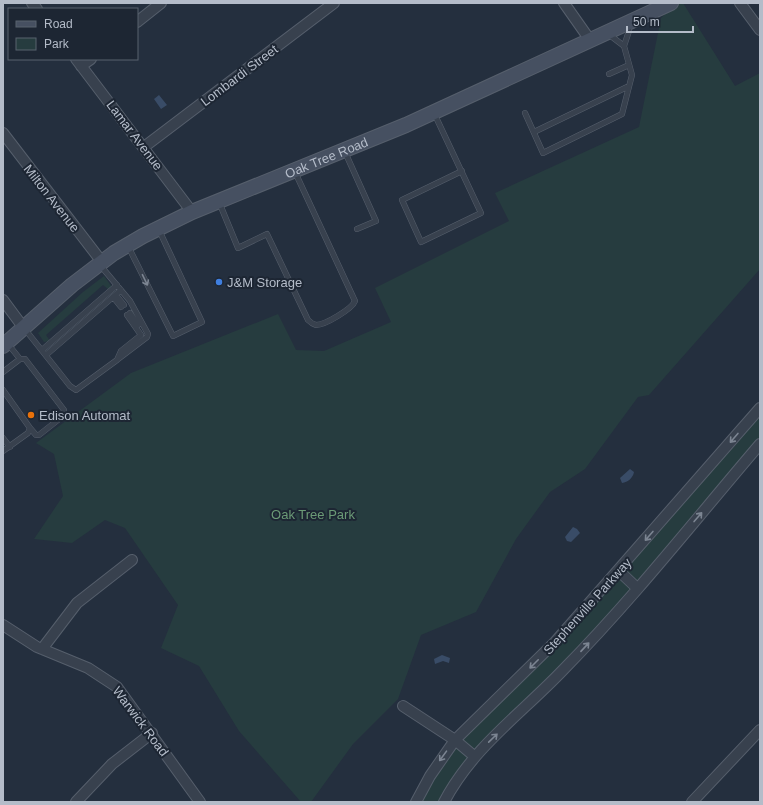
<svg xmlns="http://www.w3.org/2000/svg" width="763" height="805" font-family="Arial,sans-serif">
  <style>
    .green { fill: #263c3f }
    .water { fill: #394c67 }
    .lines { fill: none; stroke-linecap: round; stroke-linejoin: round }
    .lane-casing { stroke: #565f6c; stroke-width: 6 }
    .street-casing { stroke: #565f6c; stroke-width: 12 }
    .secondary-casing { stroke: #565f6c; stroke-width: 16 }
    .lane { stroke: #38414e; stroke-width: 5 }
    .street { stroke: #38414e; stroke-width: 10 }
    .secondary { stroke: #465061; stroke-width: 14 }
    .oneway { stroke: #7c8592 }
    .shop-dot { fill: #3f7fe0; stroke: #1d2633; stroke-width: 1.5 }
    .food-dot { fill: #e8710a; stroke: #1d2633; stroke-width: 1.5 }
    .labels { text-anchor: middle; stroke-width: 4; stroke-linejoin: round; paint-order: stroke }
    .street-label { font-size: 13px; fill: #b4bcc9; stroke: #1d2633 }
    .poi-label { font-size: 13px; fill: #b4bcc9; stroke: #1d2633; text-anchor: start }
    .park-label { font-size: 13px; fill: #6b9a76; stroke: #1d2633 }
  </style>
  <rect width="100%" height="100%" fill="#242f3e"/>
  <path class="green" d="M676,3H683L735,86L760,73V269L649,395L638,397L585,469L550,492L516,539L476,612L421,635L398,699L353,744L311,802H301L239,731L199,666L161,648L178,605L125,528L105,520L72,543L34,539L63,496L54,454L36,443L131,373L278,314L296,350L324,351L391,322L375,288L509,221L495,193L639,127L661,18Z
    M104,276L112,287L109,290L103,285L46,335L50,341L44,342L38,333L83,292Z
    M760,408V444L603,628L474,756L444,802H416L443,756L530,669Z"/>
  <path class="water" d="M159,95L167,105L161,109L154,99Z
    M630,469L634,472C633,478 628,482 622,483L620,478Z
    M573,527L577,529L580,533L571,542L567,541L565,537Z
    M442,655L450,658L449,663L443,661L435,664L434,659Z"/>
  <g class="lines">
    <defs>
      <path id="lane" d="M607,33L624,46
        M609,74L629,65
        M434,113L481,213L421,242L402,200L462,171
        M525,113L543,153L622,114L632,75L624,46L629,31L627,24
        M534,132L627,87
        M345,152L376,221L357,229
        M219,202L238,248L267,234L308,320C310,322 312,324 316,325C325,325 352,309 355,301L295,172
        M128,246L173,336L202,322L159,230
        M100,265L130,301L148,334L147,337L118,359
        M116,295L124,305
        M113,297L121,307
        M130,313L138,325
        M24,328L70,386L76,390L117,360L121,351L141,335L127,315
        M8,344L20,359
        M42,350L117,285
        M46,355L121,290
        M3,372L20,359H25L64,410L63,416L39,435H36L30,428
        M3,390L30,428L28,433L3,451
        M3,438L10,447"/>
      <path id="street" d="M32,3L37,9
        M564,3L590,40
        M740,3L760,30
        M137,22L161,3
        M76,59L192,212
        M81,66L91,59
        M3,133L102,262
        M144,147L334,3
        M3,300L23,327
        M619,571L637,588
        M3,625L37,647L88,668L117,687L200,802
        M42,649L77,603L132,560
        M403,706L455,740L474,756
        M76,802L112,764L152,733
        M416,802L430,776L455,740L555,642L760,408
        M444,802C473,747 521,714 563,670C633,599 695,520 760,444
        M692,802L760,730"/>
      <g id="secondary">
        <path id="s1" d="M3,346L72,285L114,253L143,236L192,212L406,125L671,3"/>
      </g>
    </defs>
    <use href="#lane" class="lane-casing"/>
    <use href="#street" class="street-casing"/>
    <use href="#secondary" class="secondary-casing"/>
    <use href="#lane" class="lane"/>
    <use href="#street" class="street"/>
    <use href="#secondary" class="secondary"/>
  </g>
  <defs><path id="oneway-shaft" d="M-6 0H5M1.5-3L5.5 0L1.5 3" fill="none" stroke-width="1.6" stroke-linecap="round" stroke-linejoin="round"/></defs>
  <g class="oneway">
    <use href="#oneway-shaft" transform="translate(145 280) rotate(64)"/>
    <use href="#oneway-shaft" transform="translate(734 438) rotate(131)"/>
    <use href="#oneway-shaft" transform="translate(698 517) rotate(-49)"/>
    <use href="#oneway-shaft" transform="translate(649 536) rotate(131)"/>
    <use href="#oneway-shaft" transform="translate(585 647) rotate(-47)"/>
    <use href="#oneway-shaft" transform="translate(534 664) rotate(135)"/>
    <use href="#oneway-shaft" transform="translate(493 738) rotate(-44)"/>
    <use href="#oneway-shaft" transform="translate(443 756) rotate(126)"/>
  </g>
  <circle class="shop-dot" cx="219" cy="282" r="4"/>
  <circle class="food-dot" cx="31" cy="415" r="4"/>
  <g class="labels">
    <g class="street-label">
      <text transform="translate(239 75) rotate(-37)" y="5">Lombardi Street</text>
      <text transform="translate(135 135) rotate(53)" y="5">Lamar Avenue</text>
      <text dy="5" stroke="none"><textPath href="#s1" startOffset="378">Oak Tree Road</textPath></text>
      <text transform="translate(52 198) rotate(52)" y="5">Milton Avenue</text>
      <text transform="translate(587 606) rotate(-48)" y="5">Stephenville Parkway</text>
      <text transform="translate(141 721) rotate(53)" y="5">Warwick Road</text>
    </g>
    <g class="poi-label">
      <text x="227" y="287">J&amp;M Storage</text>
      <text x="39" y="420">Edison Automat</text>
    </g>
    <g class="park-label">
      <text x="313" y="519">Oak Tree Park</text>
    </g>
  </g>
  <rect width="763" height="805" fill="none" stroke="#b4bcc9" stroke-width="8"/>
  <rect x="8" y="8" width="130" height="52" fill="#1d2633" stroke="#59626f"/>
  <rect x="16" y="21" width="20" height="6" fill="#465061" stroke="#59626f"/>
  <text x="44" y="28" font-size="12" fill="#b4bcc9">Road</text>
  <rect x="16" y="38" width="20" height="12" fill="#263c3f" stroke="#59626f"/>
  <text x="44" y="48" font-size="12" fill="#b4bcc9">Park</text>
  <path d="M627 26v6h66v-6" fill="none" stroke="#b4bcc9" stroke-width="2"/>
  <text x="633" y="26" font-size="12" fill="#b4bcc9" stroke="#1d2633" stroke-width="3" paint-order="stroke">50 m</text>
</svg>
